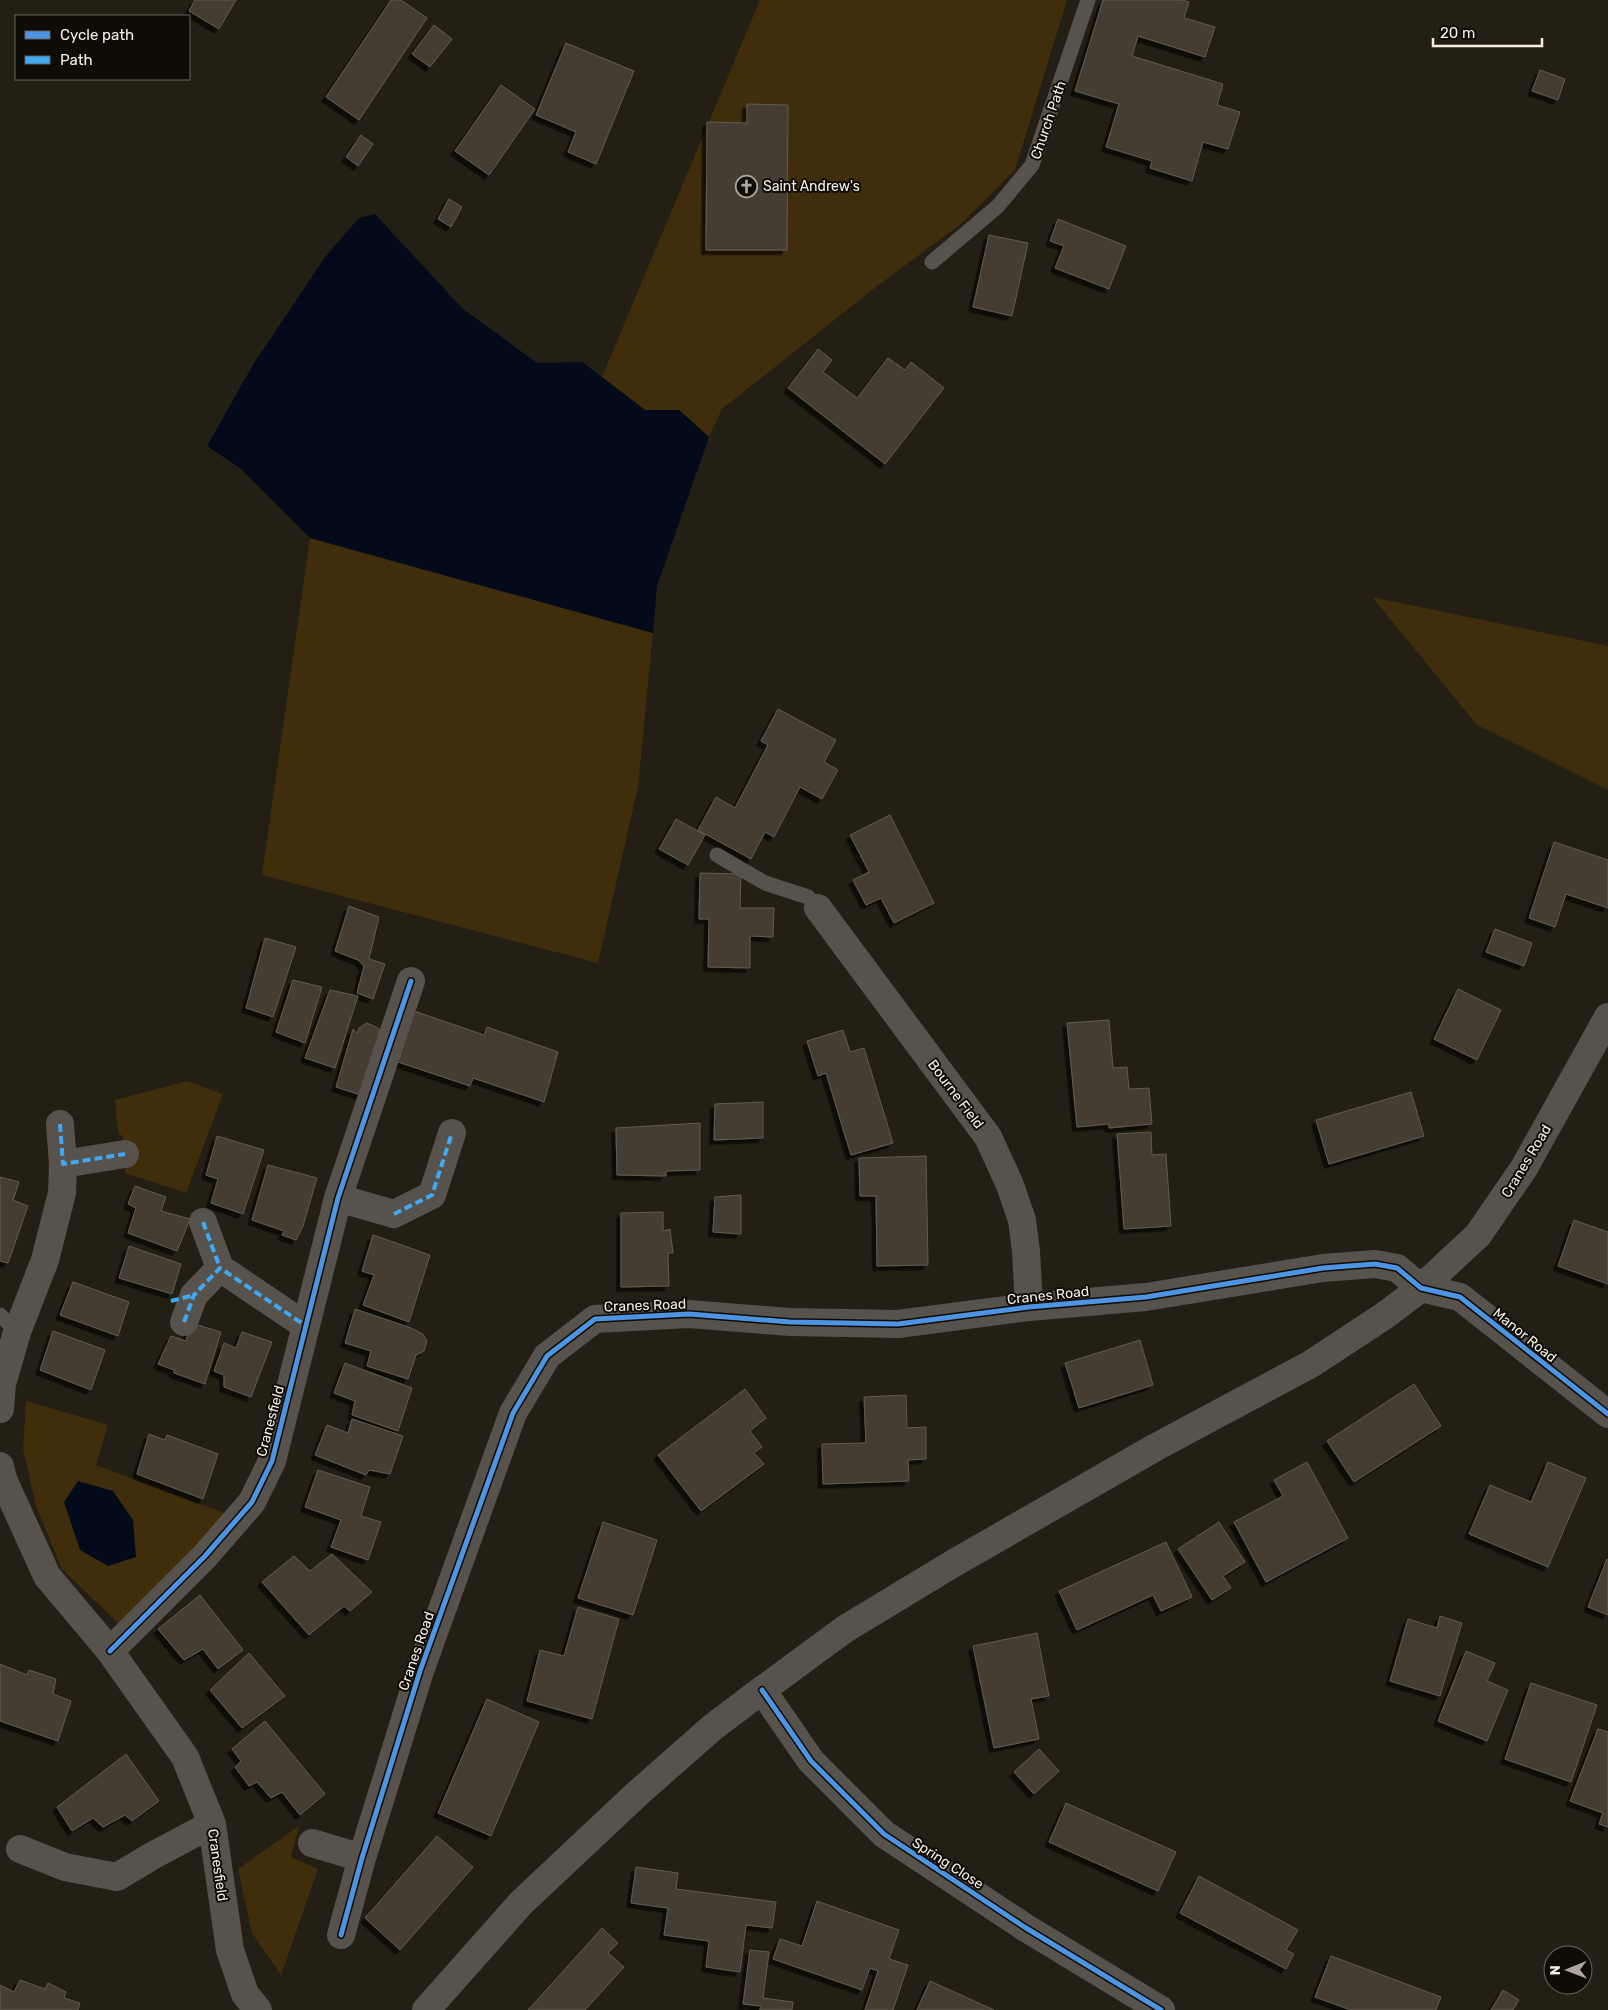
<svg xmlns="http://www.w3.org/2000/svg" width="1608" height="2010" font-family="Rubik,sans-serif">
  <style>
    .green { fill: #3f2d0b }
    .water { fill: #030b1a }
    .building { fill: #443c30; stroke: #605c53; filter: url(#shadow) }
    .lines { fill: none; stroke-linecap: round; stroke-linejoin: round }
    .lane { stroke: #57524b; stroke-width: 15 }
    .street { stroke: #57524b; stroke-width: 28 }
    .quiet { stroke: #3fa9f5; stroke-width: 4; stroke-dasharray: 8 4; stroke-linecap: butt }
    .cycleway-casing { stroke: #0f0b05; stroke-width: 8 }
    .cycleway { stroke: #4d94e3; stroke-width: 5 }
    .labels { text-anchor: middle; stroke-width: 4; stroke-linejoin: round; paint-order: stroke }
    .street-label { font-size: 14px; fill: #f6efe5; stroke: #0f0b05 }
    .poi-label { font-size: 14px; fill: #f6efe5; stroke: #0f0b05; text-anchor: start }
  </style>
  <defs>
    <filter id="shadow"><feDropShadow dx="-4.5" dy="4.5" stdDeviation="0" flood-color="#0009"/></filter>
  </defs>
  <rect width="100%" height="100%" fill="#241f15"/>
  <path class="green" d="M760,0H1067L1015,170L961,224L876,287L722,409L709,437L679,410H645L602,377Z
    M310,538L653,633L638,787L598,963L262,875Z
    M1372,597L1608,646V790L1477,725Z
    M187,1081L223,1094L186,1193L125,1173L123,1137L118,1132L115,1100Z
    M26,1401L108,1425L96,1465L227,1514L120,1625L62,1569L36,1506L23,1449Z
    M299,1826L291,1857L318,1869L281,1975L252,1933L238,1869Z"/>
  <path class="water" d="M375,214L462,308L537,363L582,362L645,410H679L709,437L657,586L653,633L310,538L240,468L207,446L254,363L325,257L359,218Z
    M78,1481L113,1491L133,1520L136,1557L108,1566L80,1550L64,1502Z"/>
  <path class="building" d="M195,0H236L219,29L189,11Z
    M391,0H401L427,18L359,120L326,97Z
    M1103,0H1182L1189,2L1184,18L1215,27L1205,57L1138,36L1132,56L1223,84L1217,105L1240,112L1228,149L1203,142L1192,181L1150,168L1152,161L1106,147L1119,104L1075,91Z
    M434,25L452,39L430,67L412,54Z
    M566,43L634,71L596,164L568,152L576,132L536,115Z
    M1540,70L1565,79L1558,100L1532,91Z
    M501,85L535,109L489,175L455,151Z
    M747,104L788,105L787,250H706L707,122L747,123Z
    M361,135L373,144L358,166L346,157Z
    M449,199L462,207L451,227L438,219Z
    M1058,219L1126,246L1109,289L1055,268L1064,246L1050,241Z
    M989,235L1028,243L1012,316L973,307Z
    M818,349L832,360L823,372L857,398L888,358L905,370L911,362L944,388L885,464L788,388Z
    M778,709L836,740L824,762L838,770L822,799L800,787L774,837L765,832L751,859L698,830L716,797L735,808L768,745L761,741Z
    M890,815L934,903L894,923L881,898L866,905L853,880L869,872L850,835Z
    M676,819L705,835L688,865L659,849Z
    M1554,842L1608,860V908L1566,894L1555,927L1529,918Z
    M700,873L741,874L740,908H774L773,937L750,936V968L708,967L709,919H699Z
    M349,906L379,917L369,959L385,964L373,999L357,993L364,966L358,960L335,951Z
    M1495,929L1532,943L1524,966L1486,952Z
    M265,938L296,947L273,1017L246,1008Z
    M293,980L322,987L305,1043L276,1032Z
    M1458,989L1501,1010L1477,1060L1434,1039Z
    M330,990L358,996L335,1068L305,1058Z
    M414,1011L484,1035L487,1027L558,1052L544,1102L473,1078L470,1086L398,1062Z
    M1109,1020L1113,1068L1127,1067L1129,1089L1149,1088L1152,1124L1109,1128V1124L1077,1127L1067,1023Z
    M367,1023L378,1028L381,1033L364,1096L336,1087L353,1029L357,1033L359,1028Z
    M843,1030L850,1052L864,1048L893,1143L851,1155L826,1073L818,1076L807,1041Z
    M1411,1092L1424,1136L1329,1164L1316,1120Z
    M763,1102V1138L714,1140L715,1104Z
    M700,1123V1170L666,1171V1176L617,1175L616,1128Z
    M1151,1132L1152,1155L1166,1154L1171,1226L1124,1229L1117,1134Z
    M217,1136L264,1150L243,1214L211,1203L218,1179L206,1175Z
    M926,1156L928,1265L877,1266L876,1196H860L859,1158Z
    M268,1165L317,1178L303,1226L296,1240L282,1235L284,1231L252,1220Z
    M0,1177L19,1182L13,1200L28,1206L8,1263L0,1261Z
    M135,1186L166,1197L161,1211L190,1219L177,1251L128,1233L136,1208L128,1204Z
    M741,1195V1234L713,1232L715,1197Z
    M663,1212V1231L670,1229L673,1253H668L669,1286L621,1287V1213Z
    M1574,1220L1608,1232V1284L1558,1266Z
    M373,1235L430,1255L409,1322L363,1305L374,1275L362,1271Z
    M129,1246L181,1264L172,1294L119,1278Z
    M73,1282L129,1302L118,1336L60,1315Z
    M355,1309L411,1328L423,1334L427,1341L424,1351L416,1355L408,1379L367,1366L371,1351L345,1343Z
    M191,1323L221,1332L205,1384L174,1373V1370L158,1364L171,1336L186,1341Z
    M53,1331L105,1350L91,1390L40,1370Z
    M242,1332L272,1342L251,1397L224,1387V1375L214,1371L224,1343L236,1348Z
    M1140,1340L1153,1385L1079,1408L1065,1363Z
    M345,1363L412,1388L398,1431L352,1415L355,1401L334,1393Z
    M1414,1384L1441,1426L1354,1482L1327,1441Z
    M745,1389L766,1418L750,1431L762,1447L754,1453L764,1464L701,1511L658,1455Z
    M906,1395L907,1428L926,1427V1459L908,1460L909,1481L823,1484L822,1444L866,1443L864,1397Z
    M352,1419L403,1436L390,1474L369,1470L366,1475L315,1455L327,1425L348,1433Z
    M149,1434L165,1440L167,1435L218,1454L203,1499L137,1474Z
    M1307,1462L1348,1538L1266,1582L1234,1522L1283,1496L1274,1480Z
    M1548,1462L1586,1478L1548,1567L1469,1534L1490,1485L1531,1502Z
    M318,1470L370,1487L361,1516L381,1522L368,1560L331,1547L341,1520L305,1507Z
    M603,1522L657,1540L633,1615L578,1598Z
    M1219,1522L1245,1562L1223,1576L1231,1588L1212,1600L1178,1549Z
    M1166,1542L1192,1597L1161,1611L1153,1595L1077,1630L1059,1591Z
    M332,1554L372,1592L350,1611L344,1606L309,1635L262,1582L294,1556L310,1571Z
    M1607,1559L1608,1560V1615L1588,1607Z
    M200,1595L243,1650L218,1669L203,1649L184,1660L158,1629Z
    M578,1607L619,1619L592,1719L527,1701L540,1650L564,1656Z
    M1440,1616L1462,1623L1440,1696L1390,1681L1408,1619L1437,1628Z
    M1037,1633L1049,1696L1031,1699L1039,1739L994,1748L973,1646Z
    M1466,1651L1495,1663L1487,1681L1508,1690L1487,1741L1438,1721Z
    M249,1653L285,1696L242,1728L210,1690Z
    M0,1664L27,1675L29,1670L56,1679L53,1694L71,1701L58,1741L0,1721Z
    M1531,1683L1597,1705L1571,1782L1505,1759Z
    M487,1699L539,1722L491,1836L438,1813Z
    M265,1721L325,1794L300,1815L282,1792L271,1798L257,1782L249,1786L235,1767L241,1761L232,1749Z
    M1598,1729L1608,1732V1827L1599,1824L1603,1813L1570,1801Z
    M1039,1749L1059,1771L1034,1794L1014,1772Z
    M126,1754L159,1801L132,1821L125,1815L103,1827L93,1818L72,1831L57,1807Z
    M1066,1803L1176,1852L1158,1891L1049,1842Z
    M437,1836L473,1867L400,1950L365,1918Z
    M636,1867L678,1873L676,1889L776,1902L772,1928L746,1925L740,1972L706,1967L709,1941L664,1935L668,1908L631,1903Z
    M1199,1876L1298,1930L1286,1950L1294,1954L1286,1969L1180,1913Z
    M817,1901L899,1930L889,1959L908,1965L893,2010H865L878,1971L870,1968L862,1990L773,1959L780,1939L802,1946Z
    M602,1928L618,1943L608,1953L624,1967L585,2010H528Z
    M750,1950L769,1952L763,1998L793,2002L792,2010H760L761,2006L743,2004Z
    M1331,1956L1441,1997L1436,2010H1351L1315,1997Z
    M20,1980L45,1989L48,1983L66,1992L64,1998L80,2003L78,2010H0V1985L14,1992Z
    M930,1981L994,2010H917Z
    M1503,1990L1519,2000L1513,2010H1491Z"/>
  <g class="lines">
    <path class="lane" d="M932,262L998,206L1032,165L1088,0
      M717,855L765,883L808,897L818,908
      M0,1315L17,1332"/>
    <path class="street" d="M818,908L988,1137L1010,1185L1022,1220L1026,1251L1029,1307
      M63,1164L125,1154
      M338,1198L394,1214L432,1195L452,1133
      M203,1222L220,1268
      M184,1322L194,1295L220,1268L306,1326
      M0,1409L2,1384L17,1332L45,1260L62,1193L63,1164L60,1124
      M0,1466L3,1479L47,1576L110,1651L185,1757L212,1824L230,1950L245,1994L258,2010
      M110,1651L205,1556L252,1502L272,1461L338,1198L411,981
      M762,1690L811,1761L884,1834L1026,1928L1161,2010
      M312,1843L362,1858
      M20,1849L65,1867L117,1877L152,1856L212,1824
      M341,1935L362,1858L420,1671L513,1413L547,1356L595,1319L689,1314L790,1322L898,1324L1029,1307L1146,1297L1323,1268L1375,1264L1397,1268L1421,1288L1460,1297L1608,1414
      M426,2010L521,1903L638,1793L713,1727L762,1690L845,1629L954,1563L1156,1447L1311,1364L1384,1316L1421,1288L1478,1235L1524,1168L1608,1017"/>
    <path class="quiet" d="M60,1124L63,1164L125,1154
      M394,1214L432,1195L452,1133
      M203,1222L220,1268
      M171,1301L194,1295
      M184,1322L194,1295L220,1268L306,1326"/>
    <defs>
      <path id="cycleway" d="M110,1651L205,1556L252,1502L272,1461L338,1198L411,981
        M762,1690L811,1761L884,1834L1026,1928L1161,2010
        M341,1935L362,1858L420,1671L513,1413L547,1356L595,1319L689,1314L790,1322L898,1324L1029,1307L1146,1297L1323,1268L1375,1264L1397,1268L1421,1288L1460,1297L1608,1414"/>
    </defs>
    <use href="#cycleway" class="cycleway-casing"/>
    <use href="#cycleway" class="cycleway"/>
  </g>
  <defs>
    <symbol id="church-ring" viewBox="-11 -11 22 22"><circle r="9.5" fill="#0f0b05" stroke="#aca69c" stroke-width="1.5"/><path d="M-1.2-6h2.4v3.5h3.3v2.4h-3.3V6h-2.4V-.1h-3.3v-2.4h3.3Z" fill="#aca69c"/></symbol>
  </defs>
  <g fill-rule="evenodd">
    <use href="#church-ring" x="734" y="174" width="25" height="25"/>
  </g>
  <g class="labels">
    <g class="street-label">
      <text transform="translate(1048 120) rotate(-71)" y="5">Church Path</text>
      <text transform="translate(956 1094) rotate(53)" y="5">Bourne Field</text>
      <text transform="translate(1526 1161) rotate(-59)" y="5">Cranes Road</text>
      <text transform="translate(1048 1295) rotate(-6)" y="5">Cranes Road</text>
      <text transform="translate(645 1305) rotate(-2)" y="5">Cranes Road</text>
      <text transform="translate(1525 1335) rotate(39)" y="5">Manor Road</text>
      <text transform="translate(270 1421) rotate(-75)" y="5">Cranesfield</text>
      <text transform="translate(416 1651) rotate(-71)" y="5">Cranes Road</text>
      <text transform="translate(948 1863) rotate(33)" y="5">Spring Close</text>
      <text transform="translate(218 1865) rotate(82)" y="5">Cranesfield</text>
    </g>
    <g class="poi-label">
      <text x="763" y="191">Saint Andrew's</text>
    </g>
  </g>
  <rect x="15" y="15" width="175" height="65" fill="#0f0b05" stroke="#6b665f"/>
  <rect x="25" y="31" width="25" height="8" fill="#4d94e3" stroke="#6b665f"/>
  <text x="60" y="40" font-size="15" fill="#f6efe5">Cycle path</text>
  <rect x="25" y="56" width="25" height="8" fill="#3fa9f5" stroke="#6b665f"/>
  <text x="60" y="65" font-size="15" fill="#f6efe5">Path</text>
  <g transform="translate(1568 1970) rotate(269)"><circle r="24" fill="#0f0b05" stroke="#6b665f"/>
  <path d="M0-4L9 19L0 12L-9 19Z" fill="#aca69c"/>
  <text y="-8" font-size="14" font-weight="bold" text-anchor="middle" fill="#f6efe5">N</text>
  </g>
  <path d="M1433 38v8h109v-8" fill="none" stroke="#f6efe5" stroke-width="2.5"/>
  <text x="1440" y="38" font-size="15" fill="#f6efe5" stroke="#0f0b05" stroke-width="4" paint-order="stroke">20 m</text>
</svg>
